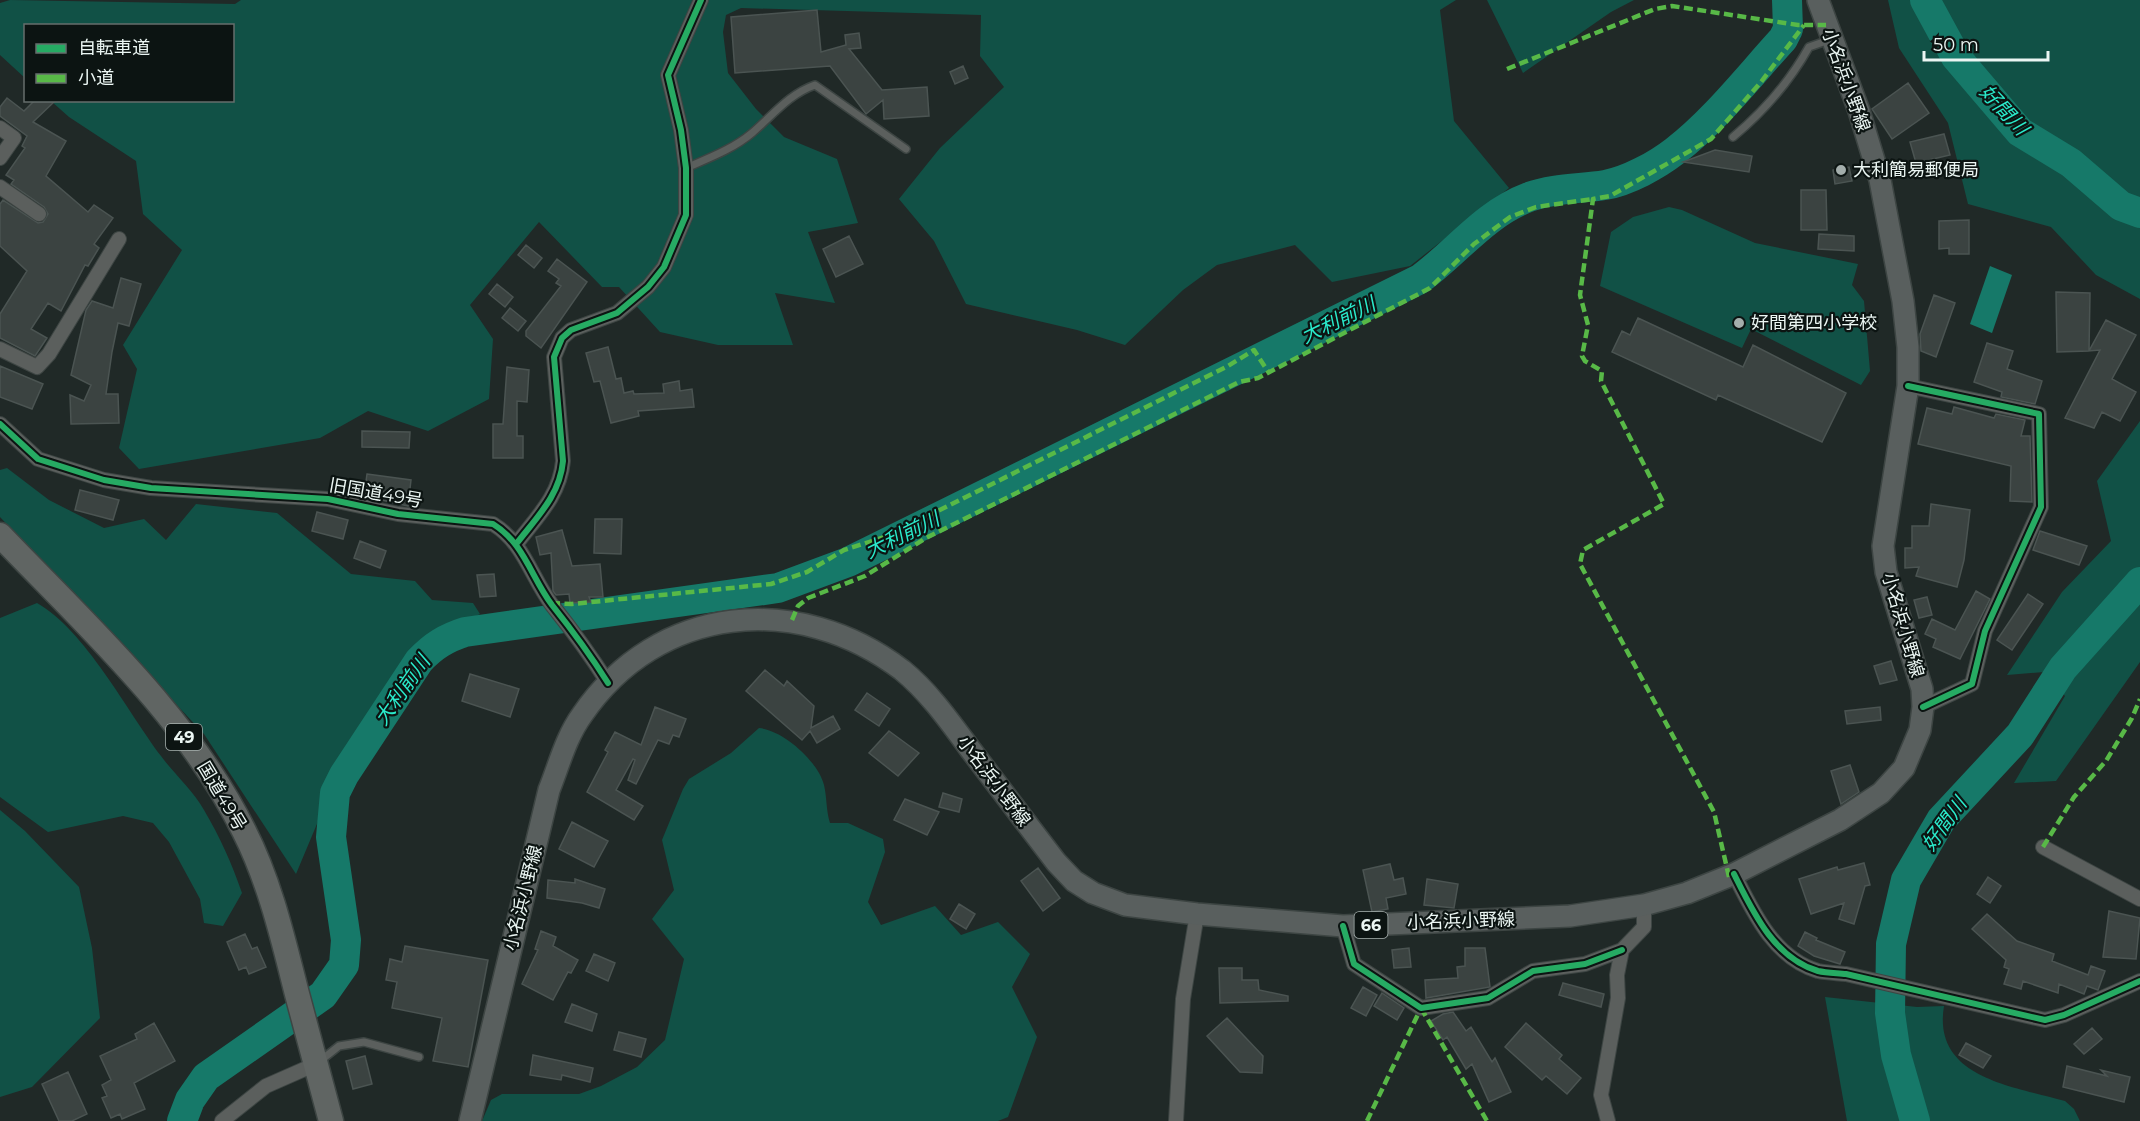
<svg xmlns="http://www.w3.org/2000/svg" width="2140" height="1121" font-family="Montserrat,'Noto Sans JP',sans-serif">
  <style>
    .green { fill: #115146 }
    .water { fill: #167969 }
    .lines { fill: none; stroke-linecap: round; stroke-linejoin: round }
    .river { stroke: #167969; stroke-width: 30 }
    .building { fill: #3b4341; stroke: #4b5452; stroke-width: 1.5 }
    .lane-casing { stroke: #3d4543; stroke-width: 10 }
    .street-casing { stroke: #3d4543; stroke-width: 16 }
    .primary-casing { stroke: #3d4543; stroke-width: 24 }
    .highway-casing { stroke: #3d4543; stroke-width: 27 }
    .lane { stroke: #5b5f5d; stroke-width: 7 }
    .street { stroke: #5b5f5d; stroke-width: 14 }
    .primary { stroke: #595f5e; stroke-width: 21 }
    .highway { stroke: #606563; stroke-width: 24 }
    .quiet { stroke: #58b947; stroke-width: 4.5; stroke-dasharray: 9 4.5; stroke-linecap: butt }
    .cycleway-casing { stroke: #0c1412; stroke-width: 10 }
    .cycleway { stroke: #26ab63; stroke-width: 6 }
    .poi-dot { fill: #a4aeac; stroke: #0c1412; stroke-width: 2 }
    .labels { text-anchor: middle; stroke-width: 4.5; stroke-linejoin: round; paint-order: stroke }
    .shield { fill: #0c1412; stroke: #a8b2b0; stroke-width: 1.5 }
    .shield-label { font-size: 16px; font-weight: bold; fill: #ebf6f3 }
    .street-label { font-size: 18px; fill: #ebf6f3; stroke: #0c1412 }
    .poi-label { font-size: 18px; fill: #ebf6f3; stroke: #0c1412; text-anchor: start }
    .water-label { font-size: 20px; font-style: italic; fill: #2aeacb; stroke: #0c1412 }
  </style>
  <rect width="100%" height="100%" fill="#202927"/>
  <path class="green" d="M10,0L235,4L241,0H1456L1440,10L1454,121L1509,188L1410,266L1332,282L1295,245L1217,265L1183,290L1125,345L1077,330L966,304L934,241L899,199L940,148L1004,87L980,56L981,15L741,8L726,15L723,32L728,73L756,109L784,137L837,159L858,223L808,232L835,303L775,293L793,345H718L660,332L619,287H602L539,222L470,305L493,339L489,399L428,431L368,411L320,438L139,469L119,448L137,369L123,345L182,250L143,214L136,161L69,117L51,101L232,100V26H26L25,78L0,55V3Z
    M1487,0H1634L1611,12L1523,73Z
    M1888,0H2140V299L2096,275L2051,227L1968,204L1948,123L1899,48Z
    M1669,207L1682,210L1755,243L1858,264L1852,285L1864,301L1870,371L1861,385L1751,329L1742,348L1600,286L1611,232L1633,217Z
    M2140,421V662L2056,781L2014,783L2065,696L2044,672L2007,675L2062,592L2111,541L2097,481Z
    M7,468L49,500L104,528L144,519L166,540L196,504L277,513L351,574L415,581L432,600L473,603L480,614L445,633L397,677L345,757L296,874L204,734L0,517V470Z
    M37,603C85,630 127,711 161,756C174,774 193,790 204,810C220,837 232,864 242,893L223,926L204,923L200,899L169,842L153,823L123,816L48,832L0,797V618Z
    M759,728C783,730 818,761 824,785C827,798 826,810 830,823H848L883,839L885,852L868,902L881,925L935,906L961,935L998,922L1030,954L1012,987L1037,1037L1008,1117L998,1121H482L491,1100L502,1094H579L601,1086L637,1067L665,1040L684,959L652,919L674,890L662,840L683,789L689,779L731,753Z
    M0,810L25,831L79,887L92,948L100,1018L32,1087L0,1097Z
    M1825,997L1917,1007L1944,1006C1932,1078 2013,1086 2065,1101L2074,1109L2080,1121H1847Z"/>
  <path class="water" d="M1990,266L2012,275L1992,333L1970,324Z"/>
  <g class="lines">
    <path class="river" d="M1925,0L1956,57L2020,132L2071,163L2121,206L2140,213
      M182,1121L190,1100L206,1077L323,995L344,965L346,940L331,837L335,793L344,775L419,661C433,646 446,638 465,632L778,588L848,562L1420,279C1457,252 1484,214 1529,197C1554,188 1580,189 1605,185C1628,181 1657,165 1675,151C1715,120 1749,76 1783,39L1788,29L1787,0
      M1915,1121L1896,1055L1890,1013L1891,944L1906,880L1941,820L2020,735L2063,668L2140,582"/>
  </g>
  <path class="building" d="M817,10L821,52L846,45L845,35L859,33L861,48L849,49L882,90L927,87L929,116L884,119L883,100L866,114L830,66L735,73L731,17Z
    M963,66L968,78L955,84L950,72Z
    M1908,83L1929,113L1892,139L1872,109Z
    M7,98L24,111L35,100H56L33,122L66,141L46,176L88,212L94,205L113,218L94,244L99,248L88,266L85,265L61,311L48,303L31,329L47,338L35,356L0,338V314L27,271L0,246V204L3,200L38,223L43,222L48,214L44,207L11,184L14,180L6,175L25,148L22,146L27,136L0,116V107Z
    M1944,134L1950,155L1916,163L1910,142Z
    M1715,150L1752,156L1749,172L1683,162Z
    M1849,167L1852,181L1835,184L1833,170Z
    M1801,190H1826L1827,230H1801Z
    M1969,220V254H1949V248L1939,249V221Z
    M1819,234L1854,236V251L1818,249Z
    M849,236L863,264L836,277L823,249Z
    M526,245L542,258L534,268L518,255Z
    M557,259L587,282L541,348L526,336V331L561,286L556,283L559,279L548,271Z
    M121,278L141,284L129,326L118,323L112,352L106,394H118L119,423L71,424L70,395L84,401L91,385L71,375L86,310L92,301L113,308Z
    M497,284L513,297L505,307L489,294Z
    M2056,292L2090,293L2089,351L2057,352Z
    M1934,295L1955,303L1936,357L1921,351L1920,334Z
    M510,308L526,321L518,331L502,318Z
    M1638,318L1743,367L1753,345L1846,393L1822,442L1718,395L1716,400L1612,352L1622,331L1630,335Z
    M2106,320L2136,335L2112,379L2136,392L2120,421L2102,412L2094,428L2065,418L2100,350L2089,351Z
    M1987,343L2013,351L2007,369L2042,381L2035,404L2001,397L2002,392L1974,382Z
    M608,347L616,379L621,378L624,393L633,391L634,394L664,393L663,384L679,381L680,391L692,389L694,407L638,411L639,416L611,423L600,381L594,382L586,353Z
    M0,366L43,384L32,409L0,397Z
    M507,367L529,370L527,402L517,401V436H523V458H493V424H503Z
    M1954,407L1994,418L1996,414L2025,420L2021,436H2030L2032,502L2010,501L2011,466L1918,444L1927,408L1952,414Z
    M362,431L410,432L409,448L362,447Z
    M367,474L411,480L408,506L364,496Z
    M80,490L119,500L113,520L75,510Z
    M1931,504L1970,510L1964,560L1957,587L1916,576L1919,567L1905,568V548H1912V526H1929Z
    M317,512L348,520L343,539L312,531Z
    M595,519H622L621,554L594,553Z
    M562,530L572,566L600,564L603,597H589L591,602L570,603L569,594L556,595L553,591L551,553L540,555L536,537Z
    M2040,531L2087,546L2079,565L2033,550Z
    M360,541L386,551L380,568L354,558Z
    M494,574L496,596L480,597L477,575Z
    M1976,591L1990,599L1960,659L1933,647L1936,639L1925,634L1932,619L1955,630Z
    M2028,594L2043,604L2012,650L1997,640Z
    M1927,597L1932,615L1919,618L1914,600Z
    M1891,661L1897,680L1880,684L1874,666Z
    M765,670L784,686L787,681L814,706L811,728L833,716L840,729L817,743L810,731L802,740L746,691Z
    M470,674L519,689L510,717L462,701Z
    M867,693L890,709L879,726L855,710Z
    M655,707L686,719L679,737L673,735L669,744L658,740L636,784L628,780L635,760L633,759L616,790L643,806L634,820L587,792L608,752L605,750L615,732L641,745Z
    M1880,707L1881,720L1847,724L1845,711Z
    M889,731L919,753L898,776L869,753Z
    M1850,765L1859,792L1841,804L1831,771Z
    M943,793L962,799L959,812L939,807Z
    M905,799L939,812L927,835L894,820Z
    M572,822L608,841L594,867L559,849Z
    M1864,863L1870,885L1865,886L1854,924L1839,919L1844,903L1811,914L1799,879L1837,867L1838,870Z
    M1390,864L1394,880L1403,878L1406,894L1386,898L1388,909L1372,912L1363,870Z
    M1038,868L1060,898L1043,911L1021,881Z
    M1988,877L2001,886L1990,903L1977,894Z
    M575,879L605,889L599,908L582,903L547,898L548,880L575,883Z
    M1427,879L1458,884L1454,908L1424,905Z
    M959,904L975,914L966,929L950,919Z
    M2109,911L2140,918L2136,959L2103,957Z
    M1987,914L2017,941L2054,954L2052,961L2088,975L2091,966L2105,971L2098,990L2087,986L2084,994L2059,984L2058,993L2023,981L2021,989L2004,984L2009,969L2004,967L2006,960L1972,929Z
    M541,931L556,937L553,946L578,960L571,973L568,972L553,1000L522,984L538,950L535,949Z
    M1805,932L1817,938L1816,940L1845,952L1840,964L1814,956L1798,946Z
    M245,934L252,949L257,947L266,967L249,974L246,967L239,970L227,942Z
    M405,946L488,960L468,1067L433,1061L442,1018L392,1008L397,982L386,980L390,959L402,962Z
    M1409,948L1411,967L1394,968L1392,950Z
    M1465,948H1485L1490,987L1426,998L1425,980L1458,978L1457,967L1465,966Z
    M594,954L615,963L608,981L586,971Z
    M1219,968H1242V980H1258L1259,990L1288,996V1001L1220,1003Z
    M1563,983L1604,994L1601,1007L1559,995Z
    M1363,987L1377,995L1366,1016L1351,1008Z
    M1382,993L1404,1008L1397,1020L1374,1006Z
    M572,1004L597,1014L592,1031L565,1022Z
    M1453,1012L1466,1031L1471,1027L1492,1062L1495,1058L1511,1092L1489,1102L1472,1064L1466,1069L1447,1037L1443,1040L1431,1021L1443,1014Z
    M1227,1018L1263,1056L1262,1073L1240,1072L1207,1036Z
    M154,1023L175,1061L134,1083L145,1109L122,1119L120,1114L111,1118L102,1098L107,1096L102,1085L111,1080L100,1056L137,1039L135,1034Z
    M1526,1023L1562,1055L1559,1059L1581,1078L1567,1094L1546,1076L1542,1080L1505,1047Z
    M2092,1028L2102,1039L2084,1054L2074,1044Z
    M619,1032L646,1039L641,1057L614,1050Z
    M1966,1043L1991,1056L1983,1068L1959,1055Z
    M533,1055L593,1068L590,1082L562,1075L561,1080L530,1075Z
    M365,1056L372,1084L353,1089L346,1061Z
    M2067,1066L2107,1076L2101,1070L2130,1077L2124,1102L2063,1087Z
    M68,1072L87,1114L72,1121H59L42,1084Z"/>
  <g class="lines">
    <defs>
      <path id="lane" d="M1733,137C1763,112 1790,81 1809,47L1829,40
        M686,168C709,158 733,149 752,133C773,115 789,94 815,85L906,149
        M320,1061L339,1046L364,1042L419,1057"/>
      <path id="street" d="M0,128L14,138L0,158
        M0,187L39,214
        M0,349L37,367L49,354L119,239
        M1908,386L2039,414L2041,507L1985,631L1972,684L1923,707
        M0,424L38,459L104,480L151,488L328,499L398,514L493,524C524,543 531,577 552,605C572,630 591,656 608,683
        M517,543C537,517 560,495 563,461L554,357L562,338L571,330L617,313L648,287L664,267L686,215V168L681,130L668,75L701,0
        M2043,847L2140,899
        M1734,874C1753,912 1774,958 1818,971C1827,973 1838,973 1846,974L2045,1020L2064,1015L2140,981
        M1343,926L1354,964L1421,1008L1488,998L1533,971L1585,964L1622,950
        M222,1121L266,1086L316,1064
        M1176,1121L1183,999L1197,914
        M1608,1121L1601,1095L1618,998L1617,975L1622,950L1644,927V905"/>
      <path id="primary" d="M470,1121L549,790C559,765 566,737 582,715C658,604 798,591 902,670C929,692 950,722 970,749C999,787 1027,824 1056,862L1074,881L1093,893L1125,905L1197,914L1343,926L1570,916L1644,905L1687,893L1734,874L1840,820L1881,793L1904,768L1920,730L1923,707L1922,689L1886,572L1883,546L1908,386V347L1903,301L1880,180L1859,111L1818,0"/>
      <path id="highway" d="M0,535C87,626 187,716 244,831C270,882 283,939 297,994C308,1036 320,1079 331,1121"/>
    </defs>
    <use href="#lane" class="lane-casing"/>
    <use href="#street" class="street-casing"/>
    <use href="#primary" class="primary-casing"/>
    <use href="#highway" class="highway-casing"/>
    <use href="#lane" class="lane"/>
    <use href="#street" class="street"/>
    <use href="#primary" class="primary"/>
    <use href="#highway" class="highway"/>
    <path class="quiet" d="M1507,69L1655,9L1672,6L1798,25H1826
      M551,603L572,604L771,584L807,572L844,550L888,536L1228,366L1254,350L1269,373
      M792,620L798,606L808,598L865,576L926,538L1239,382L1258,378L1430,288L1474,244L1510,217L1536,207L1593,199
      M2043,847L2074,797L2106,761L2132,718L2140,699
      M1729,877L1714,812L1580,564L1583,550L1664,504L1601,381L1602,371L1585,361L1582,356L1588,325L1580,295L1593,199L1610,196L1711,139L1761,82L1804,25
      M1421,1008L1487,1121
      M1367,1121L1421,1008"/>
    <defs>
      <path id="cycleway" d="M1908,386L2039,414L2041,507L1985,631L1972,684L1923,707
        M0,424L38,459L104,480L151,488L328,499L398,514L493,524C524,543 531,577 552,605C572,630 591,656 608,683
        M517,543C537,517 560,495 563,461L554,357L562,338L571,330L617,313L648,287L664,267L686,215V168L681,130L668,75L701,0
        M1734,874C1753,912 1774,958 1818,971C1827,973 1838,973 1846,974L2045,1020L2064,1015L2140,981
        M1343,926L1354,964L1421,1008L1488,998L1533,971L1585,964L1622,950"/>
    </defs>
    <use href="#cycleway" class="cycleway-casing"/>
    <use href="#cycleway" class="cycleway"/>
  </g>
  <g class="poi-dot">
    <circle cx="1841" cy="170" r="6"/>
    <circle cx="1739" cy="323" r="6"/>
  </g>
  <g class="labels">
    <g class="shield">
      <rect x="166" y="724" width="36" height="26" rx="4.5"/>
      <rect x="1354.5" y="912" width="33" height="26" rx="4.5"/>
    </g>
    <g class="shield-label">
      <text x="184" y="743">49</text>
      <text x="1371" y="931">66</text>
    </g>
    <g class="street-label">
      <text transform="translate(1846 80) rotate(70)" y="6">小名浜小野線</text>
      <text transform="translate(376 493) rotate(10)" y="6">旧国道49号</text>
      <text transform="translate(1903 625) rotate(74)" y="6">小名浜小野線</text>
      <text transform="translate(994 781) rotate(53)" y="6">小名浜小野線</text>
      <text transform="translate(222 796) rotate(59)" y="6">国道49号</text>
      <text transform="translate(523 898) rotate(-76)" y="6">小名浜小野線</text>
      <text transform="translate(1461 921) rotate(-2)" y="6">小名浜小野線</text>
    </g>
    <g class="poi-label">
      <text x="1853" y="176">大利簡易郵便局</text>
      <text x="1751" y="329">好間第四小学校</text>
    </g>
    <g class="water-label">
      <text transform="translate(2004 110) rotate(47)" y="7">好間川</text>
      <text transform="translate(1338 320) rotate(-26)" y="7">大利前川</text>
      <text transform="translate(902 535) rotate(-26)" y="7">大利前川</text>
      <text transform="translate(402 690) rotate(-55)" y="7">大利前川</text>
      <text transform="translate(1944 824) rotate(-54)" y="7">好間川</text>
    </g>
  </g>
  <rect x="24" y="24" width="210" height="78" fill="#0c1412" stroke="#656e6c" stroke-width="1.5"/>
  <rect x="36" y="44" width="30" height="9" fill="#26ab63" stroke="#656e6c" stroke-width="1.5"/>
  <text x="78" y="54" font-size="18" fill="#ebf6f3">自転車道</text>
  <rect x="36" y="74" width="30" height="9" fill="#58b947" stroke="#656e6c" stroke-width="1.5"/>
  <text x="78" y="84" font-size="18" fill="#ebf6f3">小道</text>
  <path d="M1924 51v9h124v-9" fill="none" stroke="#ebf6f3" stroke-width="3"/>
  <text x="1933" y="51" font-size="18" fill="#ebf6f3" stroke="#0c1412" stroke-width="4.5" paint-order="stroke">50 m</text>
</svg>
